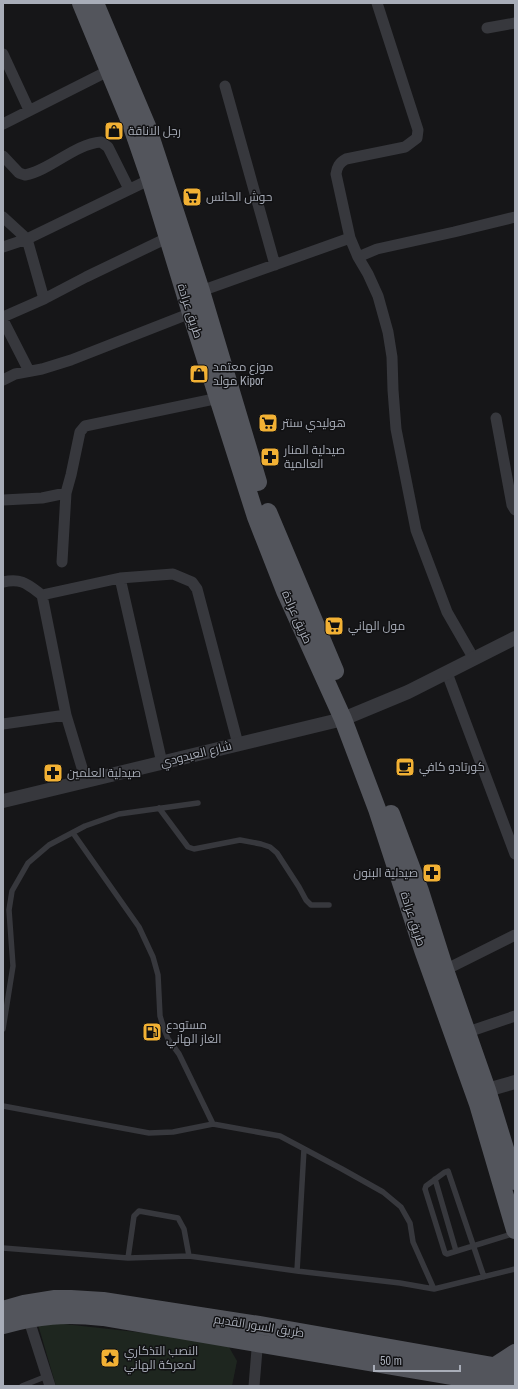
<svg xmlns="http://www.w3.org/2000/svg" width="518" height="1389" font-family="'Archivo Narrow',Cairo,sans-serif">
  <style>
    .green { fill: #1e261f }
    .lines { fill: none; stroke-linecap: round; stroke-linejoin: round }
    .service { stroke: #37383d; stroke-width: 5.5 }
    .minor { stroke: #37383d; stroke-width: 11 }
    .tertiary { stroke: #37383d; stroke-width: 14 }
    .primary { stroke: #53555c; stroke-width: 18 }
    .labels { text-anchor: middle; stroke-width: 3; stroke-linejoin: round; paint-order: stroke }
    .poi-label { font-size: 12px; fill: #a8adb8; stroke: #111113; text-anchor: start }
    .street-label { font-size: 12px; fill: #a8adb8; stroke: #111113 }
  </style>
  <rect width="100%" height="100%" fill="#161618"/>
  <path class="green" d="M37,1321L226,1342L237,1361L232,1386H56Z"/>
  <g class="lines">
    <path class="service" d="M159,808L188,847L194,849L240,840L261,844L270,847L277,853L299,887L306,900L311,905H329
      M73,833L139,927L153,957L158,975L160,1016L164,1029L168,1039L179,1054L213,1124
      M3,1029L13,966L9,910L12,891L28,863L49,845L85,826L119,814L198,803
      M3,1106L149,1133L173,1132L213,1124L280,1136L342,1169L383,1192L401,1207L410,1223L413,1242L434,1289
      M435,1179L456,1251
      M3,1248L128,1258L189,1256L297,1271L400,1283L434,1289L515,1269
      M128,1258L134,1216L139,1211L178,1218L184,1229L189,1256
      M297,1271L304,1149
      M484,1277L448,1171L445,1172L426,1186L425,1189L445,1253L447,1254L515,1233
      M22,1386L47,1376"/>
    <path class="minor" d="M377,3L418,130L417,138L405,147L346,159C339,163 337,167 336,174L350,238L358,257L368,274L378,296L388,332L392,357L393,390L396,429L416,530L447,612L474,659
      M487,28L515,23
      M3,54L29,110
      M225,86L275,265
      M3,124L110,70
      M3,156L19,173L25,175C51,170 74,144 101,142L108,147L129,189
      M3,217L27,239L44,299
      M3,247L27,239L155,177
      M358,257L377,249L454,232L515,217
      M201,291L350,238
      M3,317L44,299L86,277L167,238
      M3,320L29,371
      M3,380L15,374L42,369L71,360L191,313
      M496,418L512,505L515,510
      M3,500L42,498L66,493L71,475L80,432L85,426L219,398
      M62,562L66,493
      M120,578L162,763
      M3,582C22,578 27,584 42,595L66,715
      M42,595L120,578L173,574L192,582L197,589L238,744
      M447,673L515,854
      M3,724L66,715L86,781
      M445,970L515,935
      M468,1032L515,1016
      M27,1314L50,1386
      M254,1386L259,1325"/>
    <path class="tertiary" d="M3,801L343,719L408,692L515,638
      M487,1090L515,1082"/>
    <path class="primary" d="M81,3L131,124L150,179L191,313L256,517L285,591L343,719L377,809L423,950L478,1104L515,1230
      M95,3L147,126L201,291L258,482
      M268,512L335,671
      M391,814L420,891L445,970L487,1090L515,1181
      M3,1310L24,1304L55,1299H71L103,1301L259,1325L515,1370
      M3,1325C39,1315 65,1313 103,1317L511,1386
      M495,1366L515,1353"/>
  </g>
  <defs>
    <symbol id="shop-square" viewBox="-11 -11 22 22"><rect x="-9" y="-9" width="18" height="18" rx="4" fill="#f2b134" stroke="#111113"/><path d="M-5-2.5h2.3a2.7 3.5 0 0 1 5.4 0H5L5.5 6h-11ZM-1.5-2.5h3a1.5 2.3 0 0 0-3 0Z" fill="#111"/></symbol>
    <symbol id="supermarket-square" viewBox="-11 -11 22 22"><rect x="-9" y="-9" width="18" height="18" rx="4" fill="#f2b134" stroke="#111113"/><path d="M-6-5.5h2.5l.6 2H6L4.5 2H-2.5L-4.4-4H-6ZM-1.5 3.2a1.3 1.3 0 1 0 .1 0ZM3 3.2a1.3 1.3 0 1 0 .1 0Z" fill="#111"/></symbol>
    <symbol id="pharmacy-square" viewBox="-11 -11 22 22"><rect x="-9" y="-9" width="18" height="18" rx="4" fill="#f2b134" stroke="#111113"/><path d="M-2-6h4v4h4v4h-4v4h-4v-4h-4v-4h4Z" fill="#111"/></symbol>
    <symbol id="cafe-square" viewBox="-11 -11 22 22"><rect x="-9" y="-9" width="18" height="18" rx="4" fill="#f2b134" stroke="#111113"/><path d="M-5.5-4.5H6V0H3Q3 3.5 0 3.5H-2.5Q-5.5 3.5-5.5 0ZM3-3.2v2h1.7v-2ZM-6 4.5H4V6H-6Z" fill="#111"/></symbol>
    <symbol id="fuel-square" viewBox="-11 -11 22 22"><rect x="-9" y="-9" width="18" height="18" rx="4" fill="#f2b134" stroke="#111113"/><path d="M-5.5-6h7V0h2V4h1.3V-2.5L3-4.5l.8-.8L6-3V5H2.5V1h-1V6h-7ZM-4.2-4.7v3.2H.2V-4.7Z" fill="#111"/></symbol>
    <symbol id="sight-square" viewBox="-11 -11 22 22"><rect x="-9" y="-9" width="18" height="18" rx="4" fill="#f2b134" stroke="#111113"/><path d="M0-6L1.8-2.2L6-1.7L2.9 1.2L3.7 5.4L0 3.3L-3.7 5.4L-2.9 1.2L-6-1.7L-1.8-2.2Z" fill="#111"/></symbol>
  </defs>
  <g fill-rule="evenodd">
    <use href="#shop-square" x="103" y="120" width="22" height="22"/>
    <use href="#supermarket-square" x="181" y="186" width="22" height="22"/>
    <use href="#shop-square" x="188" y="363" width="22" height="22"/>
    <use href="#supermarket-square" x="257" y="412" width="22" height="22"/>
    <use href="#pharmacy-square" x="259" y="446" width="22" height="22"/>
    <use href="#supermarket-square" x="323" y="615" width="22" height="22"/>
    <use href="#cafe-square" x="394" y="756" width="22" height="22"/>
    <use href="#pharmacy-square" x="42" y="762" width="22" height="22"/>
    <use href="#pharmacy-square" x="421" y="862" width="22" height="22"/>
    <use href="#fuel-square" x="141" y="1021" width="22" height="22"/>
    <use href="#sight-square" x="99" y="1347" width="22" height="22"/>
  </g>
  <g class="labels">
    <g class="poi-label">
      <text x="128" y="135">رجل الاناقة</text>
      <text x="206" y="201">حوش الحائس</text>
      <text x="213" y="371">موزع معتمد<tspan x="213" dy="14">مولد Kipor</tspan></text>
      <text x="282" y="427">هوليدي سنتر</text>
      <text x="284" y="454">صيدلية المنار<tspan x="284" dy="14">العالمية</tspan></text>
      <text x="348" y="630">مول الهاني</text>
      <text x="419" y="771">كورتادو كافي</text>
      <text x="67" y="777">صيدلية العلمين</text>
      <text x="418" y="877" text-anchor="end">صيدلية البنون</text>
      <text x="166" y="1029">مستودع<tspan x="166" dy="14">الغاز الهاني</tspan></text>
      <text x="124" y="1355">النصب التذكاري<tspan x="124" dy="14">لمعركة الهاني</tspan></text>
    </g>
    <g class="street-label">
      <text transform="translate(190 311) rotate(72)" y="4">طريق عرادة</text>
      <text transform="translate(297 617) rotate(66)" y="4">طريق عرادة</text>
      <text transform="translate(196 754) rotate(-14)" y="4">شارع العيدودي</text>
      <text transform="translate(413 919) rotate(72)" y="4">طريق عرادة</text>
      <text transform="translate(259 1326) rotate(9)" y="4">طريق السور القديم</text>
    </g>
  </g>
  <rect width="518" height="1389" fill="none" stroke="#a8adb8" stroke-width="8"/>
  <path d="M374 1365v6h86v-6" fill="none" stroke="#a8adb8" stroke-width="2"/>
  <text x="380" y="1365" font-size="12" fill="#a8adb8" stroke="#111113" stroke-width="3" paint-order="stroke">50 m</text>
</svg>
